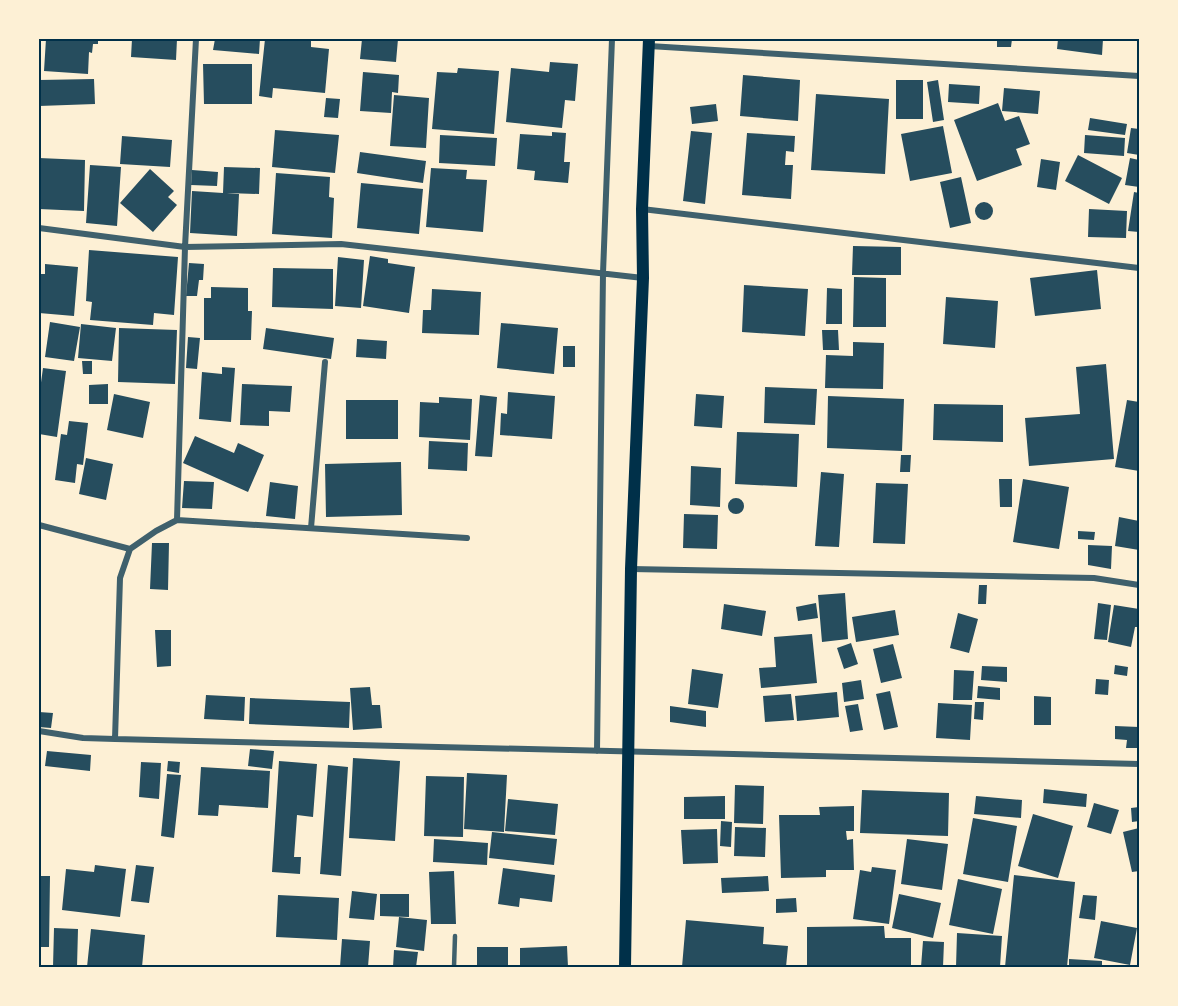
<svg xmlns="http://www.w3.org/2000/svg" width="1178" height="1006" font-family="'Exo 2',sans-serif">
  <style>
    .building { fill: #264d5e }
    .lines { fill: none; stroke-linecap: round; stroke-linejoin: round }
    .service { stroke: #3f606c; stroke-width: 4.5 }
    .minor { stroke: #3f606c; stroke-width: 6 }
    .secondary { stroke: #003049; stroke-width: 12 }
    .neatline { fill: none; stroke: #003049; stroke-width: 2 }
  </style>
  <rect width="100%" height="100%" fill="#fdf0d5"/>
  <path class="building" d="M46,39H98V44H93L92,53L89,52L88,74L44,71Z
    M132,39H177L176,60L131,57Z
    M215,39H260L259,54L213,50Z
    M265,39H311V47L329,49L325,93L273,88L272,98L259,96Z
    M362,39H398L396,62L360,59Z
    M997,39H1012L1011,47H997Z
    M1058,39H1103L1102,55L1057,49Z
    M550,62L578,64L575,101L565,100L562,128L506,122L511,68L549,72Z
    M203,64H252V104H204Z
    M458,68L499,71L494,134L432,129L437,72L457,73Z
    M363,72L399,75L398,93L392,92L391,113L360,111Z
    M743,75L800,80L798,121L740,116Z
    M94,79L95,104L39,106V80Z
    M896,80H923V119H896Z
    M938,80L944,120L933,122L927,82Z
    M949,84L980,86L979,104L948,102Z
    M1004,88L1040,91L1038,114L1002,111Z
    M816,94L889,99L885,174L811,170Z
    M394,95L429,98L426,148L390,146Z
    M326,98L340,99L338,118L324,117Z
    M998,103L1005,121L1019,116L1030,144L1016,149L1022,165L977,181L954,120Z
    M716,104L718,121L692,124L690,107Z
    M1090,118L1127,124L1125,135L1088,130Z
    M943,126L952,173L910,181L901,134Z
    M1131,128L1139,129V155L1127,153Z
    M275,130L339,135L335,173L272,167Z
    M691,131L712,133L705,204L683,201Z
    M552,132L566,133L564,162H570L568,183L534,180L535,171L517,169L520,134L552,136Z
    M747,133L795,136L794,152L786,151L785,165H793L791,199L742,195Z
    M440,135L497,138L495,166L439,163Z
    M1085,135L1125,138L1124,156L1084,153Z
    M122,136L172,140L170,167L120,164Z
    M360,152L426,161L423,183L357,173Z
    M1078,155L1122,178L1109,204L1065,181Z
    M39,158L85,160L84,211L39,209Z
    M1130,158L1139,160V187L1125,185Z
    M1041,159L1060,162L1056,190L1037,187Z
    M90,165L121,167L117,226L86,223Z
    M224,167L260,168L259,194L227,193L239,194L237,236L190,233L192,191L223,193Z
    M431,168L467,170L466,179L487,180L483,232L426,227Z
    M150,169L174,191L168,197L177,205L153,232L120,203Z
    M192,170L218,172L217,186L191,185Z
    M276,173L330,177L329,197L334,198L332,238L272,234Z
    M961,177L971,223L950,228L940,182Z
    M361,183L423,189L419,234L357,228Z
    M1134,192L1139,193V232L1128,231Z
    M975 211a9 9 0 1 1 18 0a9 9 0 1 1-18 0Z
    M1089,209L1127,211L1126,238L1088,237Z
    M853,246L901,247V275H852Z
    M89,250L178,257L174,315L154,313L153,325L90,320L92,302L86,301Z
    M370,256L388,259V263L415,267L409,313L363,306Z
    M338,257L364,260L361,308L335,306Z
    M189,263L204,264L203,280H199L197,296H186Z
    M45,264L78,267L74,316L39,313V274H45Z
    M273,268L333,269V309L272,307Z
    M1097,270L1101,309L1035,316L1030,278Z
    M854,277L886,278V327H853Z
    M744,285L808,289L805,336L742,332Z
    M211,287L248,288V311H252L251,340H204V298H211Z
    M827,288L842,289V324H826Z
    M432,289L481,292L479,335L422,333L423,310H431Z
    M946,297L998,301L995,348L943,344Z
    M50,322L80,327L74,361L45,357Z
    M501,323L558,328L554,374L497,368Z
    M81,324L116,328L112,361L78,358Z
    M119,328L177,330L175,384L118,382Z
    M266,328L334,338L331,359L263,349Z
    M822,330H838L839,350H823Z
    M188,337L200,338L197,369L186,368Z
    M357,339L387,341L386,359L356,357Z
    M853,342L884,343L883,389L825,388L826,355L853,356Z
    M563,346H575V367H563Z
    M82,361H92V374H83Z
    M1106,364L1114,459L1029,466L1025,418L1080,414L1076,367Z
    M222,367L235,368L231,422L199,419L202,372L222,374Z
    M43,368L66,371L57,437L39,434V397Z
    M108,384V404H89V385Z
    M242,384L292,386L290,412L269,411V426L240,425Z
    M765,387L817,389L815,425L764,423Z
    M508,392L555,396L552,439L500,435L501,413L507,414Z
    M114,394L150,402L143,438L107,430Z
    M696,394L724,396L722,428L694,426Z
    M480,395L497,397L492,457L475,456Z
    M828,396L904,399L902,451L827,448Z
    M439,397L472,399L470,440L419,437L420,402L439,403Z
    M346,400H398V439H346Z
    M1127,400L1139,402V471L1115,467Z
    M934,404L1003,405V442L933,440Z
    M69,421L88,423L83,465L77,464L75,483L55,480L61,434L67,435Z
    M737,432L799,434L797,487L735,484Z
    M195,436L234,453L238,443L264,455L248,492L183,463Z
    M429,441L468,443L467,471L428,469Z
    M901,455H911L910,472H900Z
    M86,458L113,464L106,500L79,494Z
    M401,462L402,515L326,517L325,464Z
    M691,466L721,468L720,507L690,505Z
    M821,472L844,474L839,547L815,546Z
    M999,479H1012V507H1000Z
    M1023,479L1069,487L1059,549L1013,542Z
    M184,481L214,482L212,509L182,508Z
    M270,482L298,486L295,519L266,516Z
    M876,483L908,484L905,544L873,543Z
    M728 506a8 8 0 1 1 16 0a8 8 0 1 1-16 0Z
    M684,514L718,515L717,549L683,548Z
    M1119,517L1139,521V550L1115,546Z
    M1078,531L1095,532L1094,540L1078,539Z
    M152,543H169L168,590L150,589Z
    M1088,545L1112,546L1111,569L1088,565Z
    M979,585H987L986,604H978Z
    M845,593L848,639L822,642L818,595Z
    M816,603L818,618L798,621L796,607Z
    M1098,603L1111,605L1107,640L1094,639Z
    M724,604L766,611L762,636L721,629Z
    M1114,605L1139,609V627H1135L1131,647L1108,642Z
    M895,610L899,635L856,642L852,617Z
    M958,613L978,619L969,653L950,648Z
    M155,630H171V666L157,667Z
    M812,634L817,683L761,688L759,668L776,667L774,637Z
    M851,643L858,664L844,669L837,648Z
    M893,644L902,678L881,683L873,649Z
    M1115,665L1128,667L1127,676L1114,674Z
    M982,666L1007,667V682L981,680Z
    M692,669L723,674L718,708L688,704Z
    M954,670L974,671L972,700H953Z
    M1096,679L1109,680L1108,695L1095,694Z
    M861,680L864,699L844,702L842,683Z
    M978,686L1000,688V700L977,698Z
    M370,687L372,705H380L382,728L353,730L350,688Z
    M890,691L898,727L884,730L876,694Z
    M837,692L839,717L797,721L795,696Z
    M791,694L794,720L765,722L763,696Z
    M206,695L245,697L244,721L204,719Z
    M1034,696L1051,697V725H1034Z
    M250,698L350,702L349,728L249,724Z
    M975,702H984L983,720L974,719Z
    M938,703L972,705L970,740L936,738Z
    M858,704L863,730L850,732L845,706Z
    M670,706L706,711V727L670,722Z
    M39,712L53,713L51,728L39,727Z
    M1115,726L1139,727V748H1126L1127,740L1115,739Z
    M250,749L274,751L272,769L248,766Z
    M47,751L91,755L90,771L45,766Z
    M353,758L400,761L395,841L349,838Z
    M168,761L180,762L179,773L167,771Z
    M279,761L317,764L313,817L297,815L294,857H301L300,874L272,872Z
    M141,762L161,763L159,799L139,797Z
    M328,765L348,767L341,876L320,874Z
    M201,767L270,771L268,808L219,805L218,816L198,815Z
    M467,773L507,775L504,832L464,829Z
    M167,774L181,775L174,838L161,836Z
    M426,776L464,777L463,837L424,836Z
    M735,785L764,786L763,824L734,823Z
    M1044,789L1087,794L1086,807L1043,803Z
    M862,790L949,793L948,836L860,833Z
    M725,796V819H684V797Z
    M976,796L1022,800L1021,818L974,814Z
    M508,799L558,804L555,835L505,831Z
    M1094,803L1119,810L1111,834L1087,827Z
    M854,806V831H846L847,840L853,839L854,870H826V877L781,878L779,815H820L819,807Z
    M1139,807V821L1132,822L1131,808Z
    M1033,814L1073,826L1058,878L1018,866Z
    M973,818L1017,826L1008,882L963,874Z
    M721,821L732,822L731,847L720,846Z
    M735,827L766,828L765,857L734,856Z
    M1139,828V871L1132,872L1123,832Z
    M717,829L718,863L683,864L681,830Z
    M492,832L557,839L554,865L489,858Z
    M434,839L488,843L487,865L433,862Z
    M907,839L948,844L942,890L901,884Z
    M95,865L126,869L120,917L62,910L66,869L94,872Z
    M136,865L154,867L149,903L131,901Z
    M872,867L896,870L889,924L853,919L860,870L871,872Z
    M503,868L555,875L552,902L520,898L519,907L498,904Z
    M454,871L456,924H431L429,872Z
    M1014,875L1075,882L1067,967H1005Z
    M39,876H50L49,947H39Z
    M768,876L769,891L722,893L721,878Z
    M958,879L1002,889L993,934L949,925Z
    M352,891L377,894L374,920L349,918Z
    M380,894H409V917L380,916Z
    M899,894L941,903L933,938L892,928Z
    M278,895L339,898L337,940L276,937Z
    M1083,895L1097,896L1095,920L1079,918Z
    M796,898L797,912L776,913V899Z
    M399,917L427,920L424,951L396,947Z
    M686,920L764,927L763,944L788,946L786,967H682Z
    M1101,921L1137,928L1130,965L1094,958Z
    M884,926L885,938H911V967H807V927Z
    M54,928L78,929L77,967H53Z
    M91,929L145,935L142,967H87Z
    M957,933L1002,936L1000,967H956Z
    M342,939L370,941L368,967H340Z
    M923,941L944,942L943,967H921Z
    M567,946L568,967H520V948Z
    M477,947H508V967H477Z
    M394,950L418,952L416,967H393Z
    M1069,959L1102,961V967H1069Z"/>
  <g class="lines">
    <path class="service" d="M454,967L455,936"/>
    <path class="minor" d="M649,46L1139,76
      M642,209L1139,268
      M39,228L185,247L341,244L643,278
      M177,520L467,538
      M39,525L130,549
      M311,528L325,362
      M631,569L1094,578L1139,585
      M39,731L83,738L115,739L1139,764
      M115,739L120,578L130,549L156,531L177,520L185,247L196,39
      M597,751L603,273L612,39"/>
    <path class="secondary" d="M625,967L631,569L643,278L642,209L649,39"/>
  </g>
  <rect width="1178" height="1006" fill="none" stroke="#fdf0d5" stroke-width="81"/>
  <rect x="40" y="40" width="1098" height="926" class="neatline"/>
</svg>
